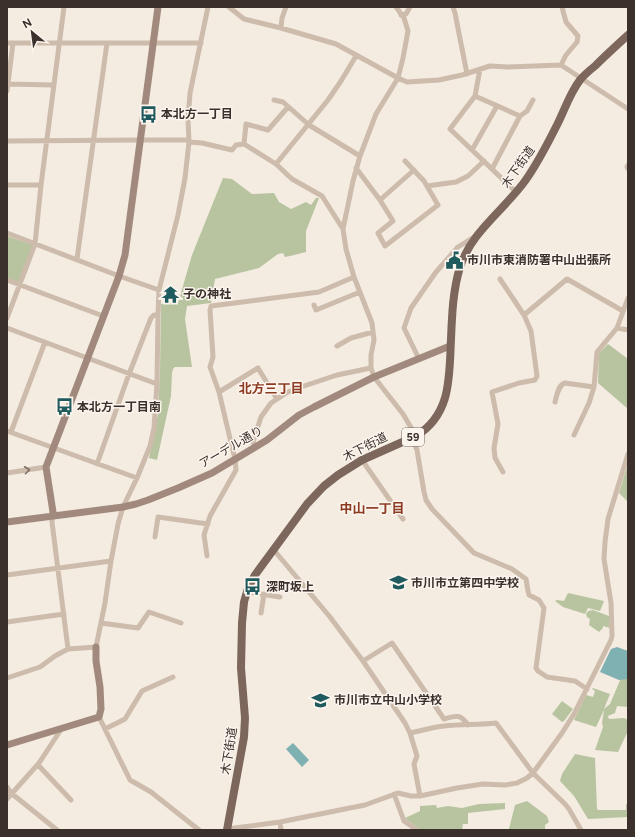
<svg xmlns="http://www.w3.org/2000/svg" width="635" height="837" font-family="Figtree,'Noto Sans JP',sans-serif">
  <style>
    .green { fill: #b8c4a0 }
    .water { fill: #7fb0b2 }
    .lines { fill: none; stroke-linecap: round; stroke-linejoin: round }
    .street { stroke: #cdbbac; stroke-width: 5 }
    .secondary { stroke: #a18a7d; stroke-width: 7 }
    .primary { stroke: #7d675c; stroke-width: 8 }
    .oneway { stroke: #7d6f65 }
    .labels { text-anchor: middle; stroke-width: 3; stroke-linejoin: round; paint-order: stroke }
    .shield { fill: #fbf5ee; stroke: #756b66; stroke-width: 1 }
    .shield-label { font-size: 11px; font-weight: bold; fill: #3b302b }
    .poi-label { font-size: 12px; font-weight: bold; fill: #3b302b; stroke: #fbf5ee; text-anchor: start }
    .street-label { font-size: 12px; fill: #3b302b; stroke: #fbf5ee }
    .neighbourhood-label { font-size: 13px; font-weight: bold; fill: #8c3b22; stroke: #fbf5ee }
  </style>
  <rect width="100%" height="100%" fill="#f4ebe1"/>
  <path class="green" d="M223,178L232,179L252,194L274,193L279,202L291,209L306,202L311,205L316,198H319L306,231V252L290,256L285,257L283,253L278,254L259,268L215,279L211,303L187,306L185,319L192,367H175L173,369L172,373L171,396L157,460L149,458L158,414L160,370L161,304L178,303L192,255Z
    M7,236L33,245L19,281L17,282L7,278Z
    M608,344L628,359V409L598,383L599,353Z
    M628,463V502L619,493Z
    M568,593L604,601L600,611L588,608L585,614L563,607L555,601L557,600L564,601Z
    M593,610L609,616L610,628L603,626V628L599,632L589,625L590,619L587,617L586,614L588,611Z
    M628,670V707L617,706L615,713L608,716L609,719L624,718L628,720V731L618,752L595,750L603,727L602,723L604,710L596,727L574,720L586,695L593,697L595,691L592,689L593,688L610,694L604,709L610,704L624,671Z
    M562,701L573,709L564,721L562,722L552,714Z
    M575,754L595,758L597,809L598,810H626V804H628V817L588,819L574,796L560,781L562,774Z
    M527,801L547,816L549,822L545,825V830H511L509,829L515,805Z
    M505,803V809L468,813V824H463L462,830H421L407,820L405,818L420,811V806L436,805L437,808L448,806L462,808L479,804Z"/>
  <path class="water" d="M617,647L628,651V679L619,680L600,672L611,649Z
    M293,743L309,760L302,767L286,749Z"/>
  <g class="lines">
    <path class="street" d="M229,7L244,19L281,28L336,44L398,78L407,82L439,80L462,75L490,66L508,67L561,65L628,109
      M396,7L404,18L408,31L403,58L398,78L376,114L360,156L353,181L343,229L346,249L354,277L372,323L374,340L371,355V368L374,377L403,414L416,436
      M453,7L455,13L467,74
      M401,15L406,14L410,7
      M281,28L282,18L286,7
      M7,43H201
      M561,65L566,55L577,42L578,36L566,22L562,7
      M480,69L475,96L450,129L516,192
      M8,84L53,85
      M7,91L13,43
      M475,96L520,116
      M274,100L283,102L309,125L360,156
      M7,141L140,140H189
      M189,142L202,143L232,150L236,145L244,144L276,164L292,179L322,196L343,229
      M244,144L246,124L268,130L288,107
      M472,150L497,106
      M276,164L328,100L341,81L356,56
      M628,165L627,167L628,169
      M356,168L380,200L393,221L378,233L385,246L438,205L424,181L405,161
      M492,169L520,116L527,111L533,100
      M7,185H41
      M427,186L456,182L468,176L484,161
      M380,200L414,170
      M7,233L119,276L159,290
      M77,259L107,43
      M500,279L524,315L531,331L537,376L535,380L519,383L492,392L498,424L494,448L495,458L503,472
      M7,280L103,316
      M314,305L316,310L360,292
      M524,315L567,279L623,311
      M7,318L35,244L41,185L64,7
      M7,328L157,384
      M617,328L628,330
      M337,346L351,338L373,332
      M419,359L404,328L411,308L436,272L458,247L474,237
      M219,392L258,368L277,399
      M555,402C557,395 558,385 565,383L594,387
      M7,431L137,478
      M11,432L45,342
      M574,435L589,403L594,387L597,352L617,328L628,298
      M412,438L417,450L424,492L426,500L432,509L474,553L512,569L526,579L528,591L529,595L539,600L544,608L536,668L538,671L547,677L575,681L587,689
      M255,447L253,442L261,417L271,403L288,392L304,386L337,375L371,368
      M362,460L403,519
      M97,464L129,374L151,318L154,315H158L159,290L178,215L185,178L189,142L188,120L190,93L208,7
      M7,473L46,467
      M52,516V522L68,649
      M155,537L158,517L208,524
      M273,549L330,617L363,661L405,723L410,733L417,756L414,764L420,796
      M207,556L204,535L210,516L236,470L235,459L228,430L219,392L210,367L213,357L210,310L211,306L319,292L354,277
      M7,575L111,561
      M247,592L280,597
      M261,613L264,594
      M7,622L64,614
      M101,623L138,628L149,612L181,623
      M363,661L392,643L444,719C455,716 460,713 468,725
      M7,678L40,667L55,656L68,649L96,647L105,603L111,561L118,524L123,507L137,478L150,446L154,428L157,384L158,315
      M99,717L130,780L151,792L199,830
      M105,729L125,719L142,691L173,677
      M410,733C421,731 433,727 444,726C462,724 479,725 496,723L533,773L565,804L569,809L581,830
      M38,765L71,800
      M7,787L11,793L57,830
      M394,794L404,821L417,830
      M7,799L39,763L62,728
      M280,822L281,830
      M227,829L280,822L365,805L398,793L411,796H420L457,788L483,784L505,785L517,783L527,778L533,773L562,733L574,714L611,640L612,636L611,603L604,559L605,542L608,519L628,454"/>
    <path class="secondary" d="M52,516L53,512L46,467L119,276L125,255L158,7
      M7,522L123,507L136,504L148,500L178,488L212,473L267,440L299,415L314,407L374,377L450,346
      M7,745L99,717L101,709L100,687L96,661V647"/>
    <path class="primary" d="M227,830L244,737L245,718L241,668L242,623L244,602L248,588L255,575L299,515L307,504L324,486L338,475L362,460L416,436C452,414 449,376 451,339C452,314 453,290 460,267C471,232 504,210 525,181C538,163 548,143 558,123C565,109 570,93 580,80C584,75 590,70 595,66C606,55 617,45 628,35"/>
  </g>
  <defs><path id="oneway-chevron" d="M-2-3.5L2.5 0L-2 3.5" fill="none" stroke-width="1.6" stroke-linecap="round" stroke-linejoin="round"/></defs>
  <use class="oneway" href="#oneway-chevron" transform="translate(27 470) rotate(-7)"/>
  <defs>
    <symbol id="bus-bare" viewBox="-9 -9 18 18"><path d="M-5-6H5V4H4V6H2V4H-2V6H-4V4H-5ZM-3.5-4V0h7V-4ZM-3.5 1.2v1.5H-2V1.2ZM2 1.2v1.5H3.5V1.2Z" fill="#1f5a5e" stroke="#fbf5ee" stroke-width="2.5" paint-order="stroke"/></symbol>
    <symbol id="civic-bare" viewBox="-9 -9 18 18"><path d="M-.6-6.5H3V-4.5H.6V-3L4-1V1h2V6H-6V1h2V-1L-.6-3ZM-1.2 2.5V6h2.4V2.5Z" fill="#1f5a5e" stroke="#fbf5ee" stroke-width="2.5" paint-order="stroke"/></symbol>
    <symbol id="temple-bare" viewBox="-9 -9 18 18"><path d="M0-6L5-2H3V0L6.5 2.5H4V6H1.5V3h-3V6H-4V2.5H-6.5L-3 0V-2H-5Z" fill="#1f5a5e" stroke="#fbf5ee" stroke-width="2.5" paint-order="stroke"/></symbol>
    <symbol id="school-bare" viewBox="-9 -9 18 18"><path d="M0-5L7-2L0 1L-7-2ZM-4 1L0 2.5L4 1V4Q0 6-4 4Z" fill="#1f5a5e" stroke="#fbf5ee" stroke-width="2.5" paint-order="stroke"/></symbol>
  </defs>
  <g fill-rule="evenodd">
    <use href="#bus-bare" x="136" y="102" width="25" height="25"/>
    <use href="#civic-bare" x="442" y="248" width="25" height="25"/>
    <use href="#temple-bare" x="158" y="282" width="25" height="25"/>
    <use href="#bus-bare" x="52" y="394" width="25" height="25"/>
    <use href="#school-bare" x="386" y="570" width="25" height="25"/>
    <use href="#bus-bare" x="240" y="574" width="25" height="25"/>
    <use href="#school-bare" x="308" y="688" width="25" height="25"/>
  </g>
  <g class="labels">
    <rect class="shield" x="402" y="428" width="22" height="18" rx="3"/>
    <g class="shield-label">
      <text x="413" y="441">59</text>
    </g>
    <g class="poi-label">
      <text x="161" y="118">本北方一丁目</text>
      <text x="467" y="264">市川市東消防署中山出張所</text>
      <text x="183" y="298">子の神社</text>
      <text x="77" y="411">本北方一丁目南</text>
      <text x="411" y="587">市川市立第四中学校</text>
      <text x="266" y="591">深町坂上</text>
      <text x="334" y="704">市川市立中山小学校</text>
    </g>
    <g class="street-label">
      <text transform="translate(518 167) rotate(-55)" y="4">木下街道</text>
      <text transform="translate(231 447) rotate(-30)" y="4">アーデル通り</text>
      <text transform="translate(365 447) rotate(-27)" y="4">木下街道</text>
      <text transform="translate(229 751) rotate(-81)" y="4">木下街道</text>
    </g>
    <g class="neighbourhood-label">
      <text x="271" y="393">北方三丁目</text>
      <text x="372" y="513">中山一丁目</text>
    </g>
  </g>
  <rect width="635" height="837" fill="none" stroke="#3b302b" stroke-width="16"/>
  <g transform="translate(32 32) rotate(331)" stroke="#fbf5ee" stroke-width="3" paint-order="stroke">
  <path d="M0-3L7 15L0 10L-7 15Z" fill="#3b302b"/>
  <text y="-6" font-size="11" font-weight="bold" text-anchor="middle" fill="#3b302b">N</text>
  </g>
</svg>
